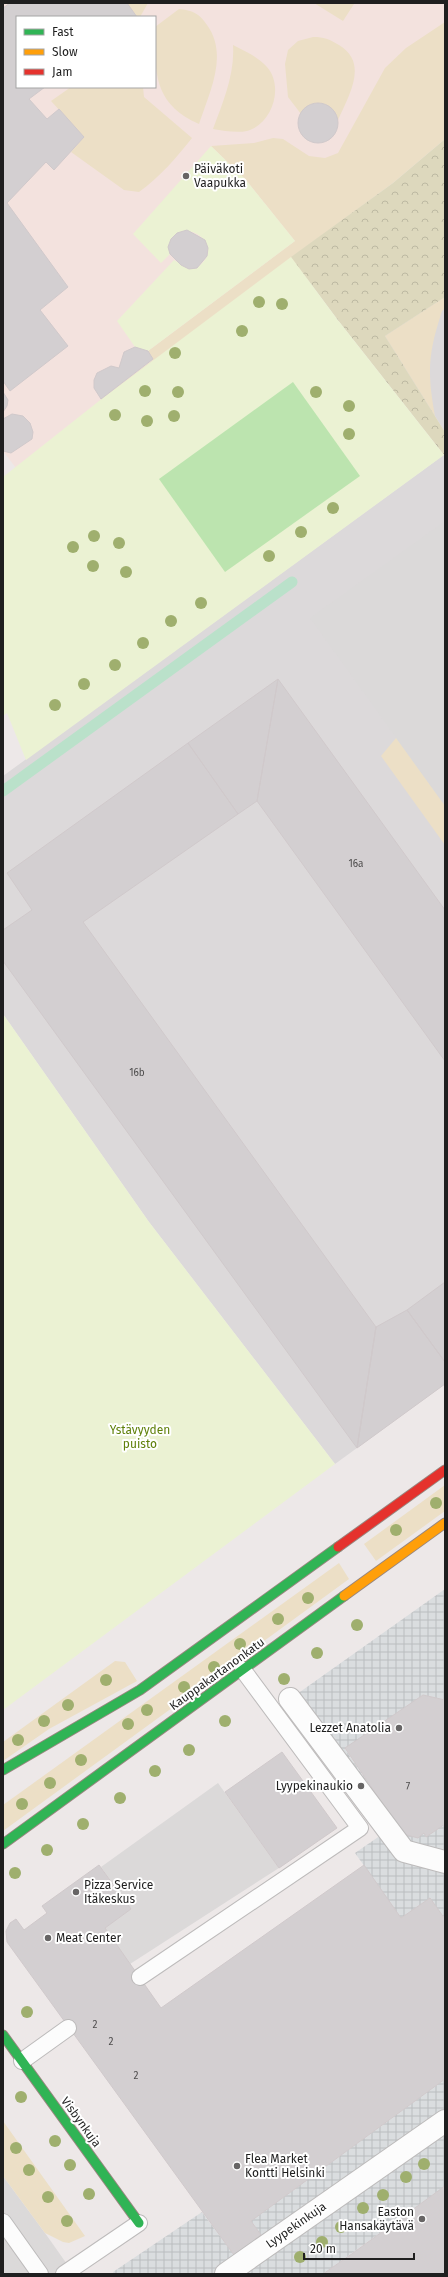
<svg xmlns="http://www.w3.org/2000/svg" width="448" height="2277" font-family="'Fira Sans',sans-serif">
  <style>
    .residential { fill: #dcd9da }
    .education { fill: #f3e2de; fill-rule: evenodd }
    .religious { fill: #dbd9d9 }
    .grass { fill: #ecdfc6 }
    .forest { fill: url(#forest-crowns) }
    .park { fill: #ebf2d3 }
    .pitch { fill: #bce4af }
    .plaza { fill: url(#plaza-grid) }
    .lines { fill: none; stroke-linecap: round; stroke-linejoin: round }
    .stream { stroke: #bae1ca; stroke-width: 11 }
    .building { fill: #d3cfd1; stroke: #d0c9cb }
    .lane-casing { stroke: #bdbbbb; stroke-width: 18 }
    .street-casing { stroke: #bdbbbb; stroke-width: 24 }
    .fast-casing { stroke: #98867f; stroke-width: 11 }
    .slow-casing { stroke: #98867f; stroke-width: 11 }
    .jam-casing { stroke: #98867f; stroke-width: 11 }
    .lane { stroke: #fcfcfc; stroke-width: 16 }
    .street { stroke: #fcfcfc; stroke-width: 22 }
    .fast { stroke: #30b455; stroke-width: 9 }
    .slow { stroke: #ff9f0a; stroke-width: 9 }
    .jam { stroke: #e5322d; stroke-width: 9 }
    .tree { fill: #9faf6e }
    .poi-dot { fill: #676565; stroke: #fff; stroke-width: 1.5 }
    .labels { text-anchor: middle; stroke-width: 4; stroke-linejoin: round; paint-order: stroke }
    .number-label { font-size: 10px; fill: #4e4d4d }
    .poi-label { font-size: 12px; fill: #1f1f1f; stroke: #fff; text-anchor: start }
    .park-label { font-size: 12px; fill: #5f800a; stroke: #fff }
    .street-label { font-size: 12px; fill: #1f1f1f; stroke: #fff }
  </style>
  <defs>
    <pattern id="forest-crowns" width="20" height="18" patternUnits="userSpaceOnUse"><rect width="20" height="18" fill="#ddd8bd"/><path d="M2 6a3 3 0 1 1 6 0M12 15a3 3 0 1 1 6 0" fill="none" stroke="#bdb9a2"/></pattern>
    <pattern id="plaza-grid" width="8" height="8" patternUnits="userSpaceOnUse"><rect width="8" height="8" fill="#dadddf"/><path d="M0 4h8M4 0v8" fill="none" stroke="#bbbdbf"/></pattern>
  </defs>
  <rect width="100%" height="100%" fill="#ede8e8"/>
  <path class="residential" d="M445,297V432L385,336Z
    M445,454V1384L335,1464L149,1222L3,1014V776Z"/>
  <path class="education" d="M3,3H445V111L291,257L77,419L16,468L3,451ZM17,17H155V87H17Z"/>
  <path class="religious" d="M445,521V806L310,618Z
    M218,1783L279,1868L130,1964L105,1928L131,1909L101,1867Z
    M3,2176L45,2233L74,2274H3Z"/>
  <path class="grass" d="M127,3H148L140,17H137Z
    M314,3H352L354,4L343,21Z
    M179,9C192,10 200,14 207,25C229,55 209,93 199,124C152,103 155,71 155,27Z
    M445,22V139L393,183L292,257L317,293L99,401L153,360L148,351L295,241L246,180L211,146L254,143L273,138L283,139L309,156L325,158L338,153L385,68L406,48Z
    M313,37C324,37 329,39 339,45C369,63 349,95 338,120C331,102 313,98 301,114L288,97L285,64L288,50L298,41Z
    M233,45C245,51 258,57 267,67C284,86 273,124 247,131C237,133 224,131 213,129C223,102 235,74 233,45Z
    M71,87H143L144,97L192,138C176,158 160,177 139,192L124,190L71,152L84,137L51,101Z
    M445,297V308L442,311C428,354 427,372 435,416L385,336Z
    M396,738L445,806V845L381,756Z
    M445,1485V1511L376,1561L364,1544Z
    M339,1563L349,1579L3,1831V1805Z
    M115,1661L125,1662L137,1681L49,1729L3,1761V1742Z
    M3,2121L85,2236L69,2243L63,2242L45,2233L3,2176Z"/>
  <path class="forest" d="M445,139V297L385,336L445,432L444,455L337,319L291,257L393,183Z"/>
  <path class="park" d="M211,146L246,180L295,241L148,351L135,347L117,321L174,260L189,269L197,268C200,265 206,260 207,256C213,242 195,229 183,231C172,235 168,243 170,254L161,263L133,234Z
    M291,257L337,319L444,455L26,760L7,713L3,716V477L99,401Z
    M3,1014L149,1222L335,1464L3,1710Z"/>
  <path class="pitch" d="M293,382L360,476L225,572L159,479Z"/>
  <path class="plaza" d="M445,1589V1700L423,1695L345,1749L403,1834L413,1836L424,1833L426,1837L445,1824V1919L430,1898L401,1918L355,1853L384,1833L290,1699Z
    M445,2079V2186L323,2274H114L113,2272L202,2212L234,2255L261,2235L251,2221Z"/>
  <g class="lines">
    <path class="stream" d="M3,791L292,582"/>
  </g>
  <path class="building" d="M10,3H127L137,17H17V87H45L29,99L47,119L59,109L84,137L54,170L46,162L7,203L68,287L40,310L68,346L10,391L3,381V8Z
    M298 123a20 20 0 1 1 40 0a20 20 0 1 1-40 0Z
    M187,230L205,240L208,248L207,256L197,268L189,269L181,265L170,254L168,247L171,239L177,233Z
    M135,347L148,351L153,359L101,399L94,388V380L97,373L111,366L119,368L124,352Z
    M3,392L8,400L7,406L3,412Z
    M12,414L23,416L30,423L33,432L32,439L11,453L3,451V419Z
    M278,679L445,910V1061L257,801Z
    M278,679L257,801L238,814L188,743Z
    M188,743L238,814L83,922L376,1327L357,1448L3,961V930L32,910L7,873Z
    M445,1282V1362L407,1310Z
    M407,1310L445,1362V1384L357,1448L376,1327Z
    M423,1695L445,1700V1824L426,1837L424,1833L418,1838L403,1834L345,1748Z
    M282,1752L337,1828L279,1868L225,1792Z
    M99,1865L131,1909L105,1928L161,2008L364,1865L401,1918L430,1898L445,1919V2079L251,2221L261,2235L234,2255L7,1942L6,1931L10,1923L16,1919L24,1930L47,1913L42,1906Z
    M445,2186V2274H323L353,2253Z"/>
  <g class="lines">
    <defs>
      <path id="lane" d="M140,1977L360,1828L243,1670
        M22,2061L68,2028
        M3,2222L40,2274
        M64,2274L139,2223"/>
      <path id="street" d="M290,1699L404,1851L445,1862
        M226,2274L445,2121"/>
      <path id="fast" d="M3,1770L140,1690L338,1547
        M3,1844L344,1596
        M3,2035L139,2223"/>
      <path id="slow" d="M344,1596L445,1523"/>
      <path id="jam" d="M338,1547L445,1470"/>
    </defs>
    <use href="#lane" class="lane-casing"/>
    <use href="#street" class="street-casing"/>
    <use href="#fast" class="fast-casing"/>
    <use href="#slow" class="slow-casing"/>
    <use href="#jam" class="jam-casing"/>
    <use href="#lane" class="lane"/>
    <use href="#street" class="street"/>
    <use href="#fast" class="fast"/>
    <use href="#slow" class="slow"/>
    <use href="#jam" class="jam"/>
  </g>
  <g class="tree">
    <circle cx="259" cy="302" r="6"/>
    <circle cx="282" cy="304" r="6"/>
    <circle cx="242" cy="331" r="6"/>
    <circle cx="175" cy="353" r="6"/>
    <circle cx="145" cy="391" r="6"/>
    <circle cx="178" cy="392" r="6"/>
    <circle cx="316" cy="392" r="6"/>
    <circle cx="349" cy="406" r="6"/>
    <circle cx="115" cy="415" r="6"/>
    <circle cx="174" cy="416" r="6"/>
    <circle cx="147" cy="421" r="6"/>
    <circle cx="349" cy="434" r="6"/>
    <circle cx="333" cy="508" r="6"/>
    <circle cx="301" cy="532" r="6"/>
    <circle cx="94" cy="536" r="6"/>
    <circle cx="119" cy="543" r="6"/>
    <circle cx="73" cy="547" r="6"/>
    <circle cx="269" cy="556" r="6"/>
    <circle cx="93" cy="566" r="6"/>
    <circle cx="126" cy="572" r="6"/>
    <circle cx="201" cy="603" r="6"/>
    <circle cx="171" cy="621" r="6"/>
    <circle cx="143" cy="643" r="6"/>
    <circle cx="115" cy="665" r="6"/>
    <circle cx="84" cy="684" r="6"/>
    <circle cx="55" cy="705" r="6"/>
    <circle cx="436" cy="1503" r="6"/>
    <circle cx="396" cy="1530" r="6"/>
    <circle cx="308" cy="1598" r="6"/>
    <circle cx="278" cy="1619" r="6"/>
    <circle cx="357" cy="1625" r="6"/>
    <circle cx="240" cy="1644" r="6"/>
    <circle cx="317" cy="1653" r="6"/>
    <circle cx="214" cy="1667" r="6"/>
    <circle cx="284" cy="1679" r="6"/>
    <circle cx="106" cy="1680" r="6"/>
    <circle cx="184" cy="1687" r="6"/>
    <circle cx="68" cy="1705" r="6"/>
    <circle cx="147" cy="1710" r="6"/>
    <circle cx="44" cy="1721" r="6"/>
    <circle cx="225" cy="1721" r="6"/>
    <circle cx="128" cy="1724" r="6"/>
    <circle cx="18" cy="1740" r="6"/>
    <circle cx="189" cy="1750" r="6"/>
    <circle cx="81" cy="1760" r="6"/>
    <circle cx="155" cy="1771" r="6"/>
    <circle cx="50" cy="1783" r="6"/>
    <circle cx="120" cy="1798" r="6"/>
    <circle cx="22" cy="1804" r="6"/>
    <circle cx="83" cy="1824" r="6"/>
    <circle cx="47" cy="1850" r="6"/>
    <circle cx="15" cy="1873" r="6"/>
    <circle cx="27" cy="2012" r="6"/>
    <circle cx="21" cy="2097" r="6"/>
    <circle cx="55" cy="2141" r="6"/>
    <circle cx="16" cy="2148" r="6"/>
    <circle cx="424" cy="2164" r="6"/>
    <circle cx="70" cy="2165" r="6"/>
    <circle cx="29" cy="2170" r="6"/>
    <circle cx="406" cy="2177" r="6"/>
    <circle cx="89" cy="2194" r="6"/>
    <circle cx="383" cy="2195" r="6"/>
    <circle cx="48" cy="2197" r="6"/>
    <circle cx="363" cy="2208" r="6"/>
    <circle cx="67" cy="2221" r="6"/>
    <circle cx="341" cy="2227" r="6"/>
    <circle cx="322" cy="2242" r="6"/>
    <circle cx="300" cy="2257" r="6"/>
  </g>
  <g class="poi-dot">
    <circle cx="186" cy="176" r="4"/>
    <circle cx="399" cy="1728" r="4"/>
    <circle cx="361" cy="1786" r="4"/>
    <circle cx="76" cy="1892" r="4"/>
    <circle cx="48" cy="1938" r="4"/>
    <circle cx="237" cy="2166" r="4"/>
    <circle cx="422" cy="2219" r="4"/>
  </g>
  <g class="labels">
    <g class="number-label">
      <text x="356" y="867">16a</text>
      <text x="137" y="1076">16b</text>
      <text x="408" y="1790">7</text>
      <text x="95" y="2028">2</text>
      <text x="111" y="2045">2</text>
      <text x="136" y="2079">2</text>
    </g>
    <g class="poi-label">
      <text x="194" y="173">Päiväkoti<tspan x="194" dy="14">Vaapukka</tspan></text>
      <text x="391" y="1732" text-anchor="end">Lezzet Anatolia</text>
      <text x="353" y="1790" text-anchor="end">Lyypekinaukio</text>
      <text x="84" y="1889">Pizza Service<tspan x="84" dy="14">Itäkeskus</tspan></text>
      <text x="56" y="1942">Meat Center</text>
      <text x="245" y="2163">Flea Market<tspan x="245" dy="14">Kontti Helsinki</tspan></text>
      <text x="414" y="2216" text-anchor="end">Easton<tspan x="414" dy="14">Hansakäytävä</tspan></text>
    </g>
    <g class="park-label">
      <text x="140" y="1434">Ystävyyden<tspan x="140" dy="14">puisto</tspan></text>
    </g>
    <g class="street-label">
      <text transform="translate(217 1674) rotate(-36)" y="4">Kauppakartanonkatu</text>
      <text transform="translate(81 2122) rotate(54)" y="4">Visbynkuja</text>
      <text transform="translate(296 2225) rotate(-35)" y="4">Lyypekinkuja</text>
    </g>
  </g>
  <rect width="448" height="2277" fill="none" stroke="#1f1f1f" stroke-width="8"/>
  <rect x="16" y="16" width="140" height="72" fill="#ffffff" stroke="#a5a5a5"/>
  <rect x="24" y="29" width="20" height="6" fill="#30b455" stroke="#a5a5a5"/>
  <text x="52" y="36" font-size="12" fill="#1f1f1f">Fast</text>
  <rect x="24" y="49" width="20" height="6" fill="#ff9f0a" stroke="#a5a5a5"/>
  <text x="52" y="56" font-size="12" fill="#1f1f1f">Slow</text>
  <rect x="24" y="69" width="20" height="6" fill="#e5322d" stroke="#a5a5a5"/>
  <text x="52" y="76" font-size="12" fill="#1f1f1f">Jam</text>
  <path d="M304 2253v6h110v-6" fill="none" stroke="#1f1f1f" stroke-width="2"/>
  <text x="310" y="2253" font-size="12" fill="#1f1f1f" stroke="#ffffff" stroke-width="3" paint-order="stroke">20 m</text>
</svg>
